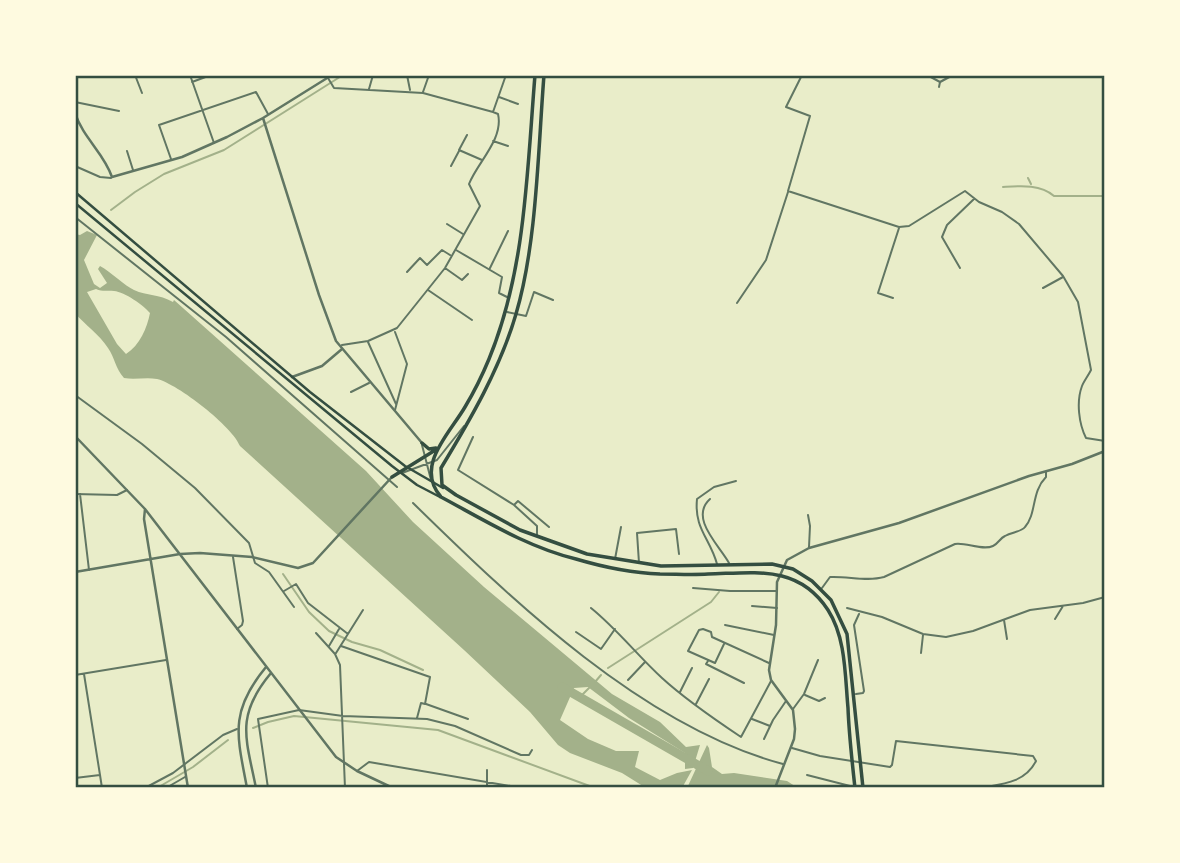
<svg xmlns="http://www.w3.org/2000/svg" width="1180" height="863" font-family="'Asap Condensed',sans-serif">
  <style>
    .water { fill: #a3b18a; fill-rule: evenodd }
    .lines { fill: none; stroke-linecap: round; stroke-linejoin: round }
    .stream { stroke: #a3b18a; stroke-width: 2 }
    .river { stroke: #a3b18a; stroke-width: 9 }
    .pedestrian { stroke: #617663; stroke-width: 2 }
    .minor { stroke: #617663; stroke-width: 2 }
    .tertiary { stroke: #617663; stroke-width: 2.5 }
    .secondary { stroke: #344e41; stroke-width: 2.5 }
    .trunk { stroke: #344e41; stroke-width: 3.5 }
    .neatline { fill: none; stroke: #344e41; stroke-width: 2.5 }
  </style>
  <rect width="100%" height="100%" fill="#e9edc9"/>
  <path class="water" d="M87,231L97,235L84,260L94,284L100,288L107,283L98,269L100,266C111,272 125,286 134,290C147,296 159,294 173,302L174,300L366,471L413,522L484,587L612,694L660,722L686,747L700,745L693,768L685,769V753L629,718L588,687L574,688L560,720L588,739L616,751H639L635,767L660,780L677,773L692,770L682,788H646L622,773L570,753L558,745L530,712L464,650L240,446C233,427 178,384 157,379C146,377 135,380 124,378C115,368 115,358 108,348C99,334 85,325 75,313V234L80,235ZM96,289C103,292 107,290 114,291C125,292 143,305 150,313C147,328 140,345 126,354L117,344L87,292Z
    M707,745L709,748L712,767L722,774L734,773L787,781L798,788H687Z"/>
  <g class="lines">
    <path class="stream" d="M1028,178L1031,184
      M1003,187C1020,186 1040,184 1054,196H1105
      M111,210L135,192L164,174L224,150L343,75
      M283,574L309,612L329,631L352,642L380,650L423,670
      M608,668L711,602L719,592
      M595,682L601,675
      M580,697L589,688
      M253,728L268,722L294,716L438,730L595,788
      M157,788L193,767L228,740"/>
    <path class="river" d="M562,687L708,771"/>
    <path class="pedestrian" d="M75,217L226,337L397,487
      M413,503C514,602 644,727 783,764"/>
    <path class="minor" d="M135,75L142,93
      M190,75L214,143
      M407,75L410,90
      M802,75L786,107L810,116L788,191L899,227L909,226L965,191L979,202L1002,212L1019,224L1063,276L1078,302L1091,370C1088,376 1084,381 1082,386C1076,402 1079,424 1086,438L1105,441
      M927,75L940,82L939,87
      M328,78L334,88L423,93L493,112L506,75
      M192,82L211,75
      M369,89L373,75
      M423,92L429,75
      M499,97L518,104
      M75,102L119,111
      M467,135L459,150L482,160
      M493,141L508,146
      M127,151L133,170
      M171,159L159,125L256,92L268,114
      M75,166L100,177L111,178
      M451,166L459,151
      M447,224L463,234
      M456,250L502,277L499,293L507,297
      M445,268L462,280L468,274
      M490,268L508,231
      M960,268L942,237L947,225L974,199
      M407,272L420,258L427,265L442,250L450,255
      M1043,288L1063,277
      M428,290L472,320
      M893,298L878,293L899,228
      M737,303L766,260L788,192
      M507,312L526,316L534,292L553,300
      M395,332L407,364L395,410
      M368,342L396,404
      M342,345L368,341L397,328L445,268L480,206L469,184C477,163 504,139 498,114L493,112
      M351,392L369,383
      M75,395L142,444L195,488L249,543L255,563L269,572L294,607
      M473,437L458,470L514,505
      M422,445L431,480
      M402,473L437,460L464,426
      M75,494L117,495L127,490
      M80,494L89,570
      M710,499C689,518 719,545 729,563
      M808,515L810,526L809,547
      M537,536V526L514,505L518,501L549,527
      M233,557L243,621L242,625L237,629
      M615,559L621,527
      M639,563L637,533L676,529L679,554
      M717,564C710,538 694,529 697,499L714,487L736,481
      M693,588L730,591H777
      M822,588L830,577C848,576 867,582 884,577L955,544C966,542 982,551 993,546C998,544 1000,538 1005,536C1012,532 1021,532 1025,527C1037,513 1031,492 1046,477V472
      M284,591L296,584L308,603L348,634
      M75,597V604
      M752,606L777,608
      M591,608C617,629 637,655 662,678C686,700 714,719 741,737L771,681
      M847,608L882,617L923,634L946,637L973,631L1030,610L1083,603L1105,597
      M1055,619L1063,606
      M1004,620L1007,639
      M725,625L774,635
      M576,632L601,649L615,629
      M316,633L335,654L340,665L345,788
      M724,644L715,663L688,651L699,630L703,629L711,632L712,637L769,663
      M329,646L339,629
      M341,646L430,677L425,704L421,703L417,718
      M336,653L363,610
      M921,653L923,635
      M708,661L706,664L744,683
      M84,674L100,775
      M75,675L166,660
      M628,680L645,662
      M680,692L692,668
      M856,694L863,693L864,691L854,625L859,614
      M805,695L819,701L825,698
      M426,704L468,719
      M696,704L709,679
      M793,709L804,694L818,660
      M752,719L770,726
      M764,739L773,720L786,701
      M792,748L820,756L890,767L892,765L896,741L1033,756L1036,761C1025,783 1002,784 980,788
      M487,770V788
      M357,771L369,762L522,788
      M807,775L854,787
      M75,778L100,775L102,788
      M145,788L173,773L223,735L237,729
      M166,788L185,777
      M268,788L258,719L299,710L343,716L427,719L455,726L521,755H529L532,750"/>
    <path class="tertiary" d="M940,82L953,75
      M75,113C83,138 104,153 112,177L182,157L227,137L263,118L319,295L336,341L422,443
      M263,118L332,75
      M292,377L322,366L342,349
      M75,436L145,509L336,757L357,771L393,788
      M145,509L144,519L188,788
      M75,572L180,554L200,553L252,557L298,568L313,563L391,478
      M247,788C237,735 229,712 266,667
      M256,788C246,738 235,716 271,673
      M775,788L794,739L795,729L793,710L771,680L769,670L776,625L777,582L787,560L809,548L899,523L1029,476L1072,464L1105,451"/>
    <path class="secondary" d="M75,192L310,392L405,466L443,488
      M75,203L392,466L417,485L440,497"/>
    <path class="trunk" d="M535,75C527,171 526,269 489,359C482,376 474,392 465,407C450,433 414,466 441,497C484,520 527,547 576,559C603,567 632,573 660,574C676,574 692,575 708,574C754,573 798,564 828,610C846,638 845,676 848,708C849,735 852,761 855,788
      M544,75C538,150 537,243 516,314C500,369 470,420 441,468L442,485L456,495L520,530L587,554L661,566L772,564L793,569L812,581L831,600L847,634L863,788
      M422,443L429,449L436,448
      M392,477L437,449"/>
  </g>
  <rect width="1180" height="863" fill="none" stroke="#fefae0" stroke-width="154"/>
  <rect x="77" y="77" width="1026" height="709" class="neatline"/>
</svg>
